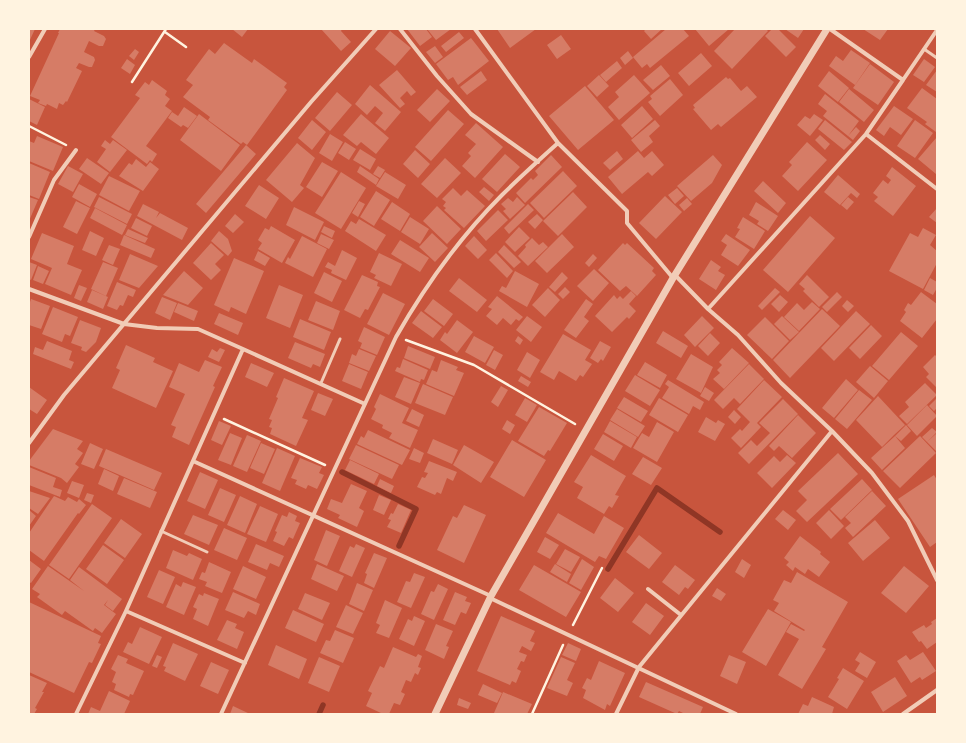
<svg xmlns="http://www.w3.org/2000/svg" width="966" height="743" font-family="'Sofia Sans Condensed',sans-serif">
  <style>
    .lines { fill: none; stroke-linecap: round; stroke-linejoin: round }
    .stream { stroke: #8f3625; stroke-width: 5.5 }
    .building { fill: #d67c66 }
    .path { stroke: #fff3e0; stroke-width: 2.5 }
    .service { stroke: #f1ccb7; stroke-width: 3 }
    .minor { stroke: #f1ccb7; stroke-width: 4 }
    .tertiary { stroke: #f1ccb7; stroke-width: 7 }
  </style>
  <rect width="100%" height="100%" fill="#c8553d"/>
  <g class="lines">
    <path class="stream" d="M342,472L416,509L399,546
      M608,569L657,488L720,532
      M319,714L323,705"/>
  </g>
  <path class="building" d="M29,29H35L29,42Z
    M60,29H95L94,31L104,36L106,39L103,46H99L89,41L84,52L94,57L95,60L92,67H89L79,63L76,68L82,71L67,102L66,101L63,105L59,103L57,109L47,104L46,106L38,103L40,100L30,96L59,33H58Z
    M232,29H248L242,37Z
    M321,29H342L341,31L351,42L341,51Z
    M407,29H426L432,37L420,46Z
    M427,29H451L436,40Z
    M497,29H536L510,48Z
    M646,29H662L651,39L644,31Z
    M666,29H683L689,36L650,68L647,64L642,68L633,57Z
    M695,29H729L709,46Z
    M735,29H766L768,31L732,69L714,51Z
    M772,29H778L796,47L786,57L765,36Z
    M785,29H804L798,38Z
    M863,29H888L880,40Z
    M390,31L411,48L395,66L375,49Z
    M459,32L464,38L446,52L441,46Z
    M561,35L571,49L557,59L547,45Z
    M471,38L489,61L458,85L453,77L448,80L436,64Z
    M224,43L252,63L254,59L287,83L284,87L287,90L247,145L243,142L241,144L208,120L210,117L183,97L193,85L186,80L209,49L215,54Z
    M435,46L443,57L435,63L426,52Z
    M135,49L139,52L134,60L129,56Z
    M851,50L870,63L855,85L829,66L836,56L843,61Z
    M628,51L633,58L625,65L620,58Z
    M701,53L712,66L689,86L678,73Z
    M127,59L135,65L130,74L121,68Z
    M924,59L935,67L924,82L913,75Z
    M617,61L622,68L606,82L600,75Z
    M870,64L894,82L878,105L853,88Z
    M661,65L670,76L653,90L643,80Z
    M397,70L416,92L411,96L407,91L400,98L405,104L400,108L379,85Z
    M937,70V92L926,85Z
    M481,71L487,80L467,95L460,87Z
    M829,71L849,88L838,102L818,86Z
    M599,75L609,86L597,97L587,86Z
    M634,75L650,93L619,120L608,107L619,97L615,92Z
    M726,77L728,79L730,78L741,91L747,86L757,97L721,127L718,124L711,130L693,109L695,108L693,105Z
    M670,79L683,95L660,116L648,102L652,99L650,96Z
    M152,80L167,91L165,95L170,99L165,106L172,111L146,146L157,154L152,162L150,160L147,164L111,137L140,98L135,95L145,82L149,85Z
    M370,85L401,112L385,131L375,123L383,113L375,106L367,115L355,104Z
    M585,86L614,120L578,150L549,116Z
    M922,88L937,99L936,132L925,124L927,122L907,108Z
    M437,89L450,101L430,122L417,110Z
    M849,89L874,110L864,122L839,102Z
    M337,92L352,105L330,131L315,118Z
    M825,94L859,121L848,136L823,116L827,111L818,104Z
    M29,99L45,107L37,125L29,121Z
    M642,106L653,119L632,138L621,125Z
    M894,106L913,119L901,135L890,127L884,136L876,130Z
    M184,107L197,116L188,128L183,125L181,127L168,118L172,112L178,116Z
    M448,110L464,124L431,161L415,147Z
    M199,114L240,145L221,171L180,140Z
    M361,114L389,138L376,154L361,142L357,146L343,135Z
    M814,114L823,120L810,136L797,125L805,116L810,119Z
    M312,120L326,132L312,150L298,138Z
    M655,120L660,126L649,136L653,142L641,152L631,140Z
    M825,120L852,142L844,150L818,129Z
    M915,120L933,133L915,158L897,146Z
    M476,123L503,147L475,178L462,166L471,156L468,153L476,144L465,135Z
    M856,127L860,131L853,140L848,136Z
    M330,134L343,142L332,161L319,153Z
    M820,135L830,144L825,150L815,140Z
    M37,136L63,147L53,171L29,161V141L34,143Z
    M937,137V173L936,174L918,159Z
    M105,140L110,144L113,140L127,150L110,172L97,162L106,149L101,146Z
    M345,142L356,149L349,160L338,153Z
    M807,142L827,160L798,191L782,176L792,165L789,162Z
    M297,143L315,158L300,185L304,188L292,202L266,180Z
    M246,145L256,154L206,213L196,204Z
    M360,149L376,159L370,170L353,160Z
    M415,150L430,164L418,178L403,164Z
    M617,151L623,159L610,170L603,163Z
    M638,151L644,158L652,151L664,165L652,176L648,172L622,194L608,177Z
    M505,154L520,167L497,192L482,179Z
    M551,155L562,167L525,203L516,193L531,178L533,180L538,175L535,171Z
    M713,155L722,165L712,183L691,201L677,186Z
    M87,158L109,173L101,184L79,169Z
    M445,158L461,173L437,198L421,184Z
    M136,159L146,167L150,162L159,169L143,191L119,176L129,163L132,165Z
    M322,162L338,171L322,197L306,187Z
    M29,163L50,172L39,199L29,195Z
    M68,166L83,174L73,192L58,184Z
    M360,166L379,179L376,185L357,172Z
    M378,166L385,170L380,178L373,174Z
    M892,167L916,186L893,216L874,201L878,197L873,193L883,180L888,184L891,180L886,176Z
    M563,171L577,186L544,218L530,203Z
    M341,172L366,188L341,229L315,213Z
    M385,172L406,185L398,199L376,186Z
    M838,175L860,194L857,198L851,193L840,205L824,192Z
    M109,176L140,191L129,211L99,195Z
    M763,181L786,203L778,213L754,191Z
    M79,184L97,194L90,207L72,197Z
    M259,185L279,198L266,219L245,206Z
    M484,187L494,195L489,201L479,192Z
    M453,188L461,196L467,190L485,206L464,228L444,210L446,208L443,206L446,202L442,199Z
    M677,188L684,196L675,204L668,195Z
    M376,191L390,200L374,226L360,217Z
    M573,192L587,207L558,236L543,221Z
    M665,196L682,212L656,239L639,223Z
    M29,197L38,200L29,221Z
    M99,197L132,214L127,224L94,207Z
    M517,197L525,205L510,219L503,211L506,209L501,204L508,198L513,202Z
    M848,197L854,202L847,210L841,205Z
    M687,198L692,204L684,211L679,205Z
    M76,201L90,208L77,234L63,227Z
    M359,201L365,204L358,217L352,213Z
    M392,202L410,214L400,231L381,219Z
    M756,202L778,216L768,231L757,224L759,221L749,215Z
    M143,204L159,212L156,218L160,213L188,228L182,240L137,216Z
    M528,204L534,210L509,234L504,228Z
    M437,206L461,229L447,244L423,221Z
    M294,207L324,222L315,240L286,225Z
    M95,208L127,225L122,235L90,218Z
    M937,208V223L929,217Z
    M498,210L508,220L486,241L477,231Z
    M235,214L244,222L233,233L225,226Z
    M537,214L543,220L535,229L528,222Z
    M810,216L835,238L788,292L763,270Z
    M410,217L429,229L420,244L401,232Z
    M743,217L765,231L754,249L735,237L740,229L737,228Z
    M136,218L152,226L147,236L131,228Z
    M359,219L386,235L376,251L345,231L351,221L356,224Z
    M271,226L295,240L282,263L258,249L262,243L258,240L265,228L269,230Z
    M324,226L335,231L332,238L321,232Z
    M519,227L530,238L515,252L505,242Z
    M923,228L936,235L930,245L937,251V263L923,289L889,271L910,233L918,237Z
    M128,229L148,238L145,243L125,235Z
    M90,231L104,238L96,256L82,250Z
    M219,231L228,239L232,251L228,256L211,241Z
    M42,233L74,246L67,264L82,270L71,295L45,284L52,268L31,259Z
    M432,233L448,248L435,262L419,247Z
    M321,234L334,240L329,249L317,243Z
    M562,234L574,247L547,273L535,261Z
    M726,234L750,250L738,266L721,255L727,245L721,241Z
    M124,235L155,249L151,258L120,245Z
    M302,236L327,249L313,277L285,263L288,257L290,259Z
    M474,236L487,250L478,259L465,246Z
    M532,238L539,245L543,242L548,247L528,266L518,256L526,247L525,245Z
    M400,240L429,258L420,272L391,254Z
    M211,243L224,255L215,264L221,270L211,280L193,263Z
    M623,243L625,245L627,243L654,268L652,271L656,275L637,296L626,286L620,291L598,270Z
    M109,245L120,249L113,265L102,260Z
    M504,245L521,262L514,268L498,252Z
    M342,250L357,258L346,280L331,273L332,270L325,267L328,262L335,266Z
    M258,251L270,258L265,266L254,260Z
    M379,253L402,264L391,286L374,278L376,275L370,272Z
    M496,253L513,271L507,278L489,260Z
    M130,254L158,266L139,288L119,280Z
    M593,254L597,258L589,267L585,263Z
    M234,258L264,271L246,314L231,307L229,312L214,305Z
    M711,260L721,267L718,271L725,275L716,290L699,279Z
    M29,262L37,265L31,280L29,279Z
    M103,262L118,268L106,296L91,289Z
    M38,266L49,271L43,284L33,280Z
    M594,269L609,283L593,301L577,286Z
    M184,271L203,288L188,305L163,295Z
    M515,271L539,284L527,307L499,291L502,286L506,288Z
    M324,272L342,281L332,302L314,293Z
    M562,272L568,278L555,292L549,287Z
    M362,275L378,282L377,286L380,287L368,310L365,309L360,318L344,310Z
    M807,275L829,297L819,307L803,291L805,289L799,284Z
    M459,278L487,300L477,312L449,291Z
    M930,278L937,282V288L933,295L924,290Z
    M117,282L136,290L133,297L128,295L123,306L120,305L117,310L107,306Z
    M79,285L87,288L81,301L74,298Z
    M279,285L303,295L290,328L266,318Z
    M565,287L570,292L563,299L558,294Z
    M548,288L560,300L545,317L532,305Z
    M775,288L780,292L762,310L758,306Z
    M92,290L108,297L103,309L87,302Z
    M631,291L636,296L629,304L636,311L629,319L627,317L612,332L595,316L614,295L617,299L620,296L623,299Z
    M837,292L842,297L827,312L822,307Z
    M921,292L937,304V319L922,338L900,321L906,312L904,310L908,303L911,305Z
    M383,293L405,304L389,335L367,324Z
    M780,295L788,302L779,312L771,304Z
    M497,296L523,317L519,321L516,319L511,325L503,318L497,325L486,316L492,309L488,307Z
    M162,297L177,303L170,320L155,313Z
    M31,299L50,306L41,329L29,325V305Z
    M433,299L453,314L444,326L424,311Z
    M586,299L593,304L584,317L589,321L576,338L564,330Z
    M847,300L854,306L848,312L842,306Z
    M316,301L340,311L333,330L308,320Z
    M812,302L820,309L799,331L784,317L797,303L804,310Z
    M178,303L198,311L194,321L174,312Z
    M53,307L78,317L70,336L65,334L62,342L42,334Z
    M822,309L840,326L790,378L773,360Z
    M421,311L442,327L433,338L412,323Z
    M856,311L870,324L834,361L821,348Z
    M219,313L243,323L238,335L214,324Z
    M527,316L542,327L531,342L516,330Z
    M702,316L714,328L695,347L684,335Z
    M782,316L799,332L790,340L774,324Z
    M765,317L789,341L772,359L747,335Z
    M300,319L331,332L324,350L293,337Z
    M80,320L101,328L96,342L86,352L81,350L82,347L71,343Z
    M457,320L473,332L457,353L440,340L445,332L447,334Z
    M871,325L882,336L860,359L849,348Z
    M364,327L385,337L377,355L360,348L362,343L358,341Z
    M663,331L688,346L681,358L656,343Z
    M901,332L918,346L889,380L872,366Z
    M710,333L720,343L708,356L698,346Z
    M563,334L591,350L585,360L592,364L583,377L580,375L576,381L559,371L554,380L540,372Z
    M474,336L494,347L485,363L465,352Z
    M518,336L523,340L520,345L515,341Z
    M47,341L72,351L69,360L74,362L71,369L33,354L35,347L43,350Z
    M600,341L611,347L603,361L601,359L598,363L590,358Z
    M295,342L325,354L320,367L313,364L311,368L288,358Z
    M126,345L155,358L153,362L173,371L156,408L112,388L120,370L116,368Z
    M408,346L435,357L430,369L404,358Z
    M220,348L225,350L219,362L208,357L212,349L217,352Z
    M732,348L749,363L724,389L713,379L720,373L717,370L722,365L719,362Z
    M359,349L376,356L369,371L349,363L352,354L356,356Z
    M494,350L503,355L495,370L486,365Z
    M527,352L540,360L530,378L517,370Z
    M691,354L713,367L701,393L676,379Z
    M935,355L937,357V388L926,377L929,374L923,367Z
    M403,359L428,370L424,380L421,379L420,382L395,371L397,367L400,368Z
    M205,360L222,367L213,386L215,387L189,445L172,437L176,427L171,425L185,394L169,387L179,363L199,372Z
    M441,360L458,367L456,370L464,373L454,396L426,384L432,370L437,372Z
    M645,362L667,375L660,388L637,375Z
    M251,363L274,373L267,387L245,377Z
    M349,364L368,372L361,389L342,381Z
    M749,364L764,379L740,404L734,398L723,409L714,400Z
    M870,366L888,381L874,398L856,382Z
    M635,375L660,390L650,406L625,391Z
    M521,376L531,382L528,387L518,381Z
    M404,377L420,383L411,404L395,397Z
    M284,378L314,391L302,418L308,420L296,446L270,434L272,428L269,427L272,420L269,419L278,398L276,397Z
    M846,379L858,390L834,418L822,408Z
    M668,380L704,402L700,410L693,406L689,414L662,398L669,387L665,384Z
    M764,380L782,397L757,423L761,427L741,448L731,438L740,429L742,431L750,422L737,409Z
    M925,383L937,395L907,424L899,416L909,407L905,402Z
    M423,384L453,397L445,415L415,403Z
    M501,386L508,390L498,407L491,402Z
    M29,387L47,400L37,414L29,409Z
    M705,387L714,393L709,401L700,396Z
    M859,390L872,400L847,429L835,419Z
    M318,393L333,399L325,416L311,410Z
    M380,394L409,408L402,423L418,430L410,448L389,438L392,433L382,428L383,425L371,419L376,409L374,407Z
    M878,396L905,425L894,435L892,433L894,435L882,447L856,420Z
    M624,397L648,411L641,422L617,408Z
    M525,398L537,405L527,422L515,415Z
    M659,398L688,415L678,432L649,415Z
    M937,398V408L934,411L929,406Z
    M783,399L798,414L749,464L738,453L751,440L757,446L770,433L759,423Z
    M927,405L937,416L917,436L907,425Z
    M539,407L567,423L550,451L548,450L544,456L518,441Z
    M412,409L424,415L419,427L406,421Z
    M617,409L645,426L638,437L610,420Z
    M734,410L741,417L735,424L728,417Z
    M798,415L816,433L792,458L779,446L774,451L769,446Z
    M706,417L716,423L718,420L725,424L715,441L698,432Z
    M507,420L515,425L510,434L502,429Z
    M219,421L231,426L222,445L211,440Z
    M610,421L637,437L631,448L604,432Z
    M657,422L674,432L657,462L633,448L642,433L649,437Z
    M906,425L911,431L901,441L895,436Z
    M932,428L937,432L927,442L922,437Z
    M53,429L83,441L77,449L83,453L75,464L79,467L67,483L61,478L29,465V461Z
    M368,430L410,450L402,465L357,444L361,436L364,438Z
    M230,433L242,438L231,465L218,460Z
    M937,433V452L927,442Z
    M603,434L623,446L614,461L594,449Z
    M247,435L261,441L247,472L233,466Z
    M895,436L905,448L882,470L871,458Z
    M920,436L936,453L900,488L883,471Z
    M433,439L458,450L452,464L427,453Z
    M512,440L546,460L524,497L490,477Z
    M90,443L103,449L94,469L81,464Z
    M261,443L275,449L264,474L250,468Z
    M356,445L399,465L392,479L349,459Z
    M464,445L494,462L481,483L453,465Z
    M277,448L295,456L280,491L262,483Z
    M414,448L424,453L420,463L409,459Z
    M106,449L162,473L154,490L99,466Z
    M838,453L858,474L807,522L796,511L807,500L798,491Z
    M591,455L626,476L615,495L619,496L612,508L609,506L604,514L577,498L583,487L574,482Z
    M787,455L796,463L772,488L757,473L774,456L780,462Z
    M643,457L662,468L651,485L632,474Z
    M300,458L322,467L319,473L324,475L317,489L308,485L306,489L295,484L297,480L291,478Z
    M350,460L379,474L374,484L345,470Z
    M429,461L457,472L453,481L447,478L441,494L437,492L435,495L417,487L422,477L425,478L428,473L424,472Z
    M29,467L56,478L53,487L62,490L60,497L29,485Z
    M104,469L119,476L113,491L98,484Z
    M200,472L218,480L205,509L187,501Z
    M934,475L937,480V542L930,547L898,499Z
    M124,478L157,492L150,508L117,494Z
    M380,479L394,486L391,493L377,486Z
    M862,479L872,490L841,520L830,509Z
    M72,481L84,485L79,498L67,493Z
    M351,484L367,491L359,508L364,511L357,527L338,518L340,515L327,509L331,499L342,503Z
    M220,488L236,495L224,522L208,515Z
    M29,491L50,498L38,514L29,508Z
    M872,491L886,506L853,537L845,528L851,523L845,517Z
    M87,493L94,495L91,503L84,500Z
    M379,495L391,500L384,515L373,510Z
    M54,496L65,501L68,497L77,502L79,499L86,505L79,514L78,513L44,561L29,550V533Z
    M240,496L257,504L245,533L227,525Z
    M92,504L112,518L69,579L49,565Z
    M398,504L411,510L401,533L387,527L391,520L388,519L391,513L393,514Z
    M464,505L486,515L464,563L437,550L453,516L457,518Z
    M260,506L278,514L266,542L247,534Z
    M29,510L36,516L29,526Z
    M783,510L796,520L788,530L775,519Z
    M829,510L844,526L831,539L816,523Z
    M289,512L297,516L295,521L300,523L293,539L289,537L284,546L273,541L277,532L275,531L282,515L287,517Z
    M558,513L594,534L604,516L624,528L606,559L599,556L595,562L546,533Z
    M193,515L218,525L209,545L184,534Z
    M121,519L142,534L125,558L104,543Z
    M875,520L890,538L863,561L848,543Z
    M224,528L247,538L237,560L214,550Z
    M326,530L340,536L327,566L314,560Z
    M639,535L662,553L649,569L626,552Z
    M800,536L821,552L820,554L830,562L819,577L808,569L805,574L795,567L793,571L786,565L789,562L784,558Z
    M545,537L559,545L550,559L537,552Z
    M256,544L284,556L279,567L270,563L267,570L248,562Z
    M356,544L365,548L352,577L339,571L350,546L354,548Z
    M103,545L124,560L107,584L86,569Z
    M565,549L580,557L571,572L556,564Z
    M173,550L187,556L189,553L202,559L193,580L166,568Z
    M374,553L387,558L374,588L364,583L367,574L365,573Z
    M582,559L594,567L581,590L569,583Z
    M742,559L751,565L744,578L735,572Z
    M29,560L41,569L31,583L29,582Z
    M209,562L231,572L222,593L205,586L207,582L199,579L202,572L205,573Z
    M317,564L344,576L337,591L311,579Z
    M555,564L571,574L567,582L550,572Z
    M534,565L581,592L566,617L519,590Z
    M675,565L695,580L688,589L685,587L679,595L662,582Z
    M48,566L84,591L70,580L79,567L122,599L113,611L105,605L108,600L104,605L116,614L102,633L95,628L93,631L65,611L62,615L37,597L40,594L32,589Z
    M243,566L266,577L256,599L233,589Z
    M904,566L929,586L906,613L881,593Z
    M159,570L175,577L163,604L147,597Z
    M797,572L848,602L822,647L826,649L802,689L778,675L799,639L786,632L791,624L804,631L805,630L774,611L779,603L773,600L784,580L791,583Z
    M414,573L425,577L411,608L397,602L406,581L410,582Z
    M615,578L634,593L618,612L600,598Z
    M183,582L196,587L184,615L166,607L176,584L181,587Z
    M357,583L373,590L364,611L349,604Z
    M438,584L448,589L434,620L421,614L431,591L434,592Z
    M717,588L726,594L721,601L712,596Z
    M233,592L260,604L256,615L248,611L244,618L225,610Z
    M455,592L467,597L465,601L471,603L466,614L461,612L455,625L443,620Z
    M204,593L219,599L208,626L193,619L197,609L193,607L199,594L203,596Z
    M305,593L330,603L322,620L298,609Z
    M385,600L402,608L389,638L376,633L380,625L376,623Z
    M29,602L101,636L98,643L101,644L92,663L89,662L74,693L29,672Z
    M646,603L664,616L650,635L632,622Z
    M346,605L363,613L353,634L336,627Z
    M768,609L791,622L766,666L742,652Z
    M293,610L324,624L316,642L285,628Z
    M414,616L425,621L414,646L399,639L408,619L412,621Z
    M501,616L535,631L530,641L535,643L531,651L522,646L519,652L527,655L524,662L521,661L517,669L521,671L516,683L512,681L510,685L477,671Z
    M937,618V642L927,649L921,641L919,642L912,632L924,625L926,628L932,624L931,622Z
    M227,620L237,624L235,628L244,632L237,649L217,640Z
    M436,624L453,631L446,646L449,647L444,659L425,650Z
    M140,627L162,637L149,664L123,652L128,642L132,644Z
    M335,630L354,638L343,663L320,653L326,640L330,641Z
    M173,643L198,654L185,681L164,671L166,667L163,666Z
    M568,643L581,649L576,661L562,655Z
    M276,645L307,659L299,679L268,665Z
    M393,647L416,657L418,654L422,656L418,667L421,668L418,675L415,673L411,682L406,680L401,692L405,694L400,705L394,703L389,714H383L366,706L372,693L368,691L380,666L384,668Z
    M860,652L876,662L867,678L855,671L860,663L855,660Z
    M923,652L936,671L922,680L920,677L911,683L897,661L906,655L910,660Z
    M118,655L128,659L126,663L144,671L133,695L130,694L129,697L114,690L116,684L112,682L116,672L111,669Z
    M157,655L162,657L157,668L152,666Z
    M729,655L746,662L737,684L720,676Z
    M319,657L340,666L329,692L308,683Z
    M561,657L575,663L567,680L573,683L567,696L547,688Z
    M599,661L625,673L610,706L607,704L605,710L583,698L586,690L582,688L587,678L591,680Z
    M211,662L229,670L218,694L200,686Z
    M843,668L864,681L847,709L828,697L839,679L837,678Z
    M29,675L47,683L42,692H44L35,708L37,709L34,714H29Z
    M895,677L907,696L883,712L871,692Z
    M646,682L703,707L700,714H685L679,711L677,714L639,697Z
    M483,684L502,693L497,703L478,695Z
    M109,691L130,701L124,714H88L91,707L100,711Z
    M503,692L532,704L527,714L494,713Z
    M812,697L834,707L832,714H798L803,704L808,706Z
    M459,698L471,703L468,709L457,705Z
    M233,706L250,714H230Z"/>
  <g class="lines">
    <path class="path" d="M165,32L186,47
      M132,82L166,29
      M29,126L66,145
      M406,340L474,365L575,424
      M224,419L325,465
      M573,625L602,568
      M532,714L563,645"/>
    <path class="service" d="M924,49L937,58
      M321,383L340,339
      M161,531L207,552"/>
    <path class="minor" d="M400,29L437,76L471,114L538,162
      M475,29L558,143L627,211V223L673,278
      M29,57L45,29
      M903,80L937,30
      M866,134L937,189
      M29,237L54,180L76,150
      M675,275L708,309L738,335L781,383L832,431L872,473L908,521L937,580
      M29,289L124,324L157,328L198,329L243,349L126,611L76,714
      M708,309L866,134L903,80L830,29
      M243,349L365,404
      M29,443L64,395L311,102L376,29
      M193,461L491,596
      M648,589L681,615
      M490,598L736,714
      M126,611L245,663
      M221,714L396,337C425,286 460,237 502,195C520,177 539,160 558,143
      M616,714L639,667L832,431
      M903,714L937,690"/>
    <path class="tertiary" d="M435,714L491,596L673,278L827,29"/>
  </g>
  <rect width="966" height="743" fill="none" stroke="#fff3e0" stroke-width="60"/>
</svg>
